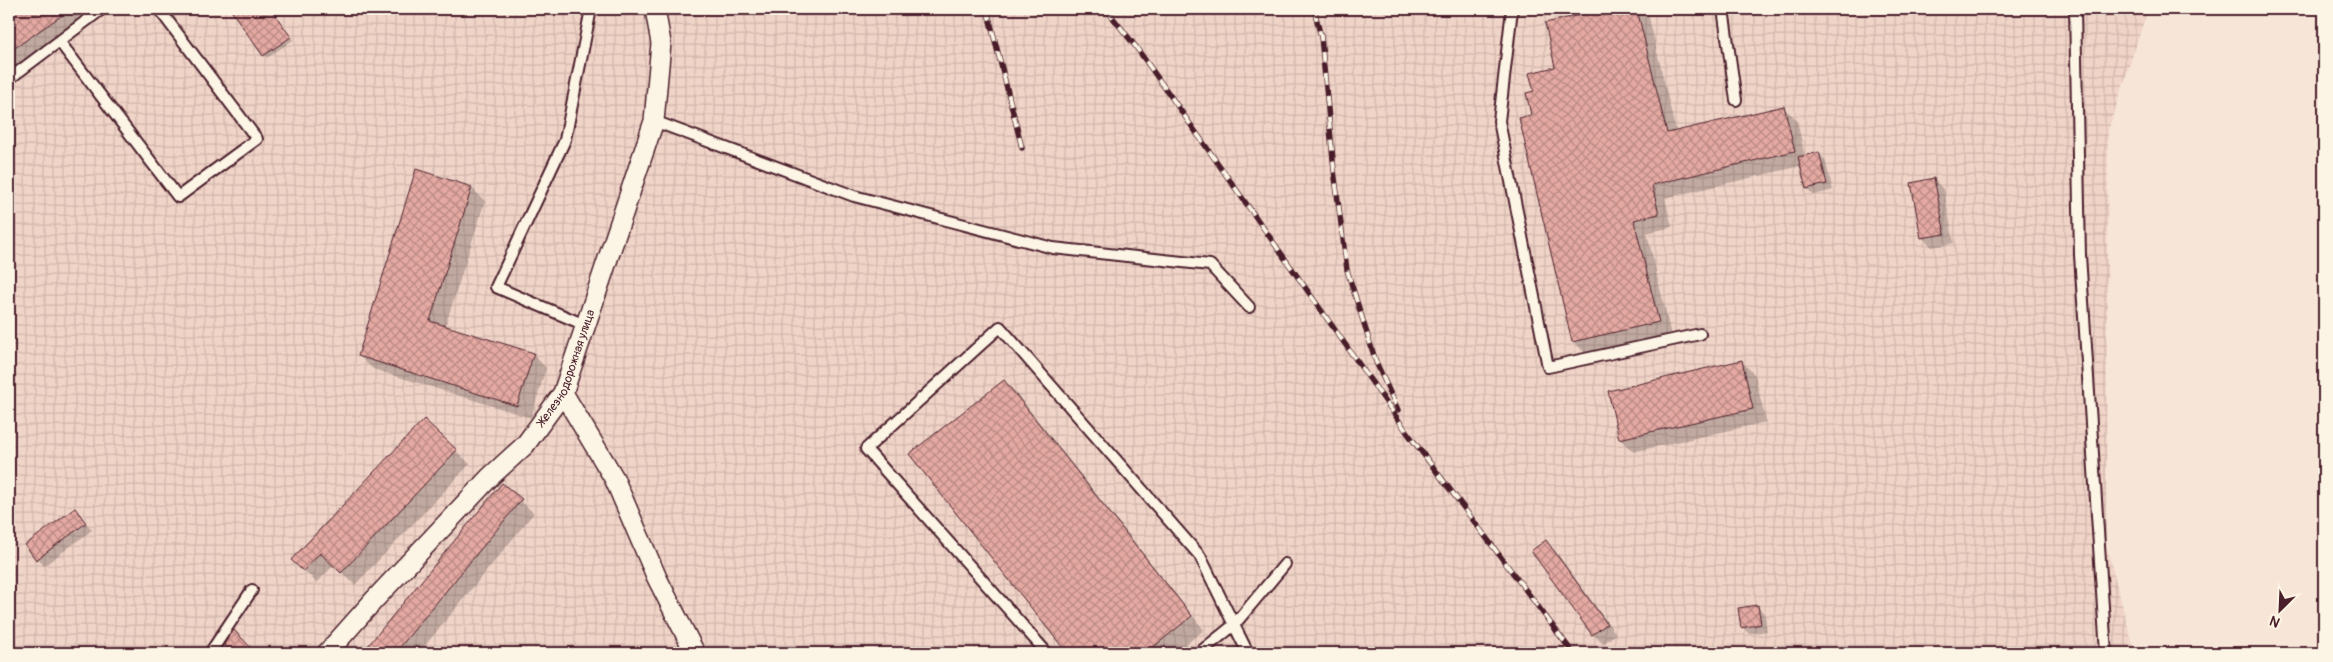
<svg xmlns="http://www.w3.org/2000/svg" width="2333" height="662" font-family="Pangolin,sans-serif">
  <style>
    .industrial { fill: url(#industrial-grid) }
    .shadow { fill: #0003 }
    .building { fill: url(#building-cross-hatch); stroke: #4a1f2b }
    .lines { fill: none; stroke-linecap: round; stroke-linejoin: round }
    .service-casing { stroke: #4a1f2b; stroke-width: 14 }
    .minor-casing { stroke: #4a1f2b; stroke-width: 22 }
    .service { stroke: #fcf5e5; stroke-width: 10 }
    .minor { stroke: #fcf5e5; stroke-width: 19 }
    .rail-casing { stroke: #4a1f2b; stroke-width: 5.5 }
    .rail { stroke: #fcf5e5; stroke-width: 4; stroke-dasharray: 11; stroke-linecap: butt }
    .labels { text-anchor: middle; stroke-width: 5; stroke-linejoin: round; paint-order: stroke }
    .street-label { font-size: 12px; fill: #4a1f2b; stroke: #fcf5e5 }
  </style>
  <defs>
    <pattern id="industrial-grid" width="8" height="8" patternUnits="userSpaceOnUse" patternTransform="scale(1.25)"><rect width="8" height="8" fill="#f1d4c8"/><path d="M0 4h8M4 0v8" fill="none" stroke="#d0b6ac"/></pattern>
    <pattern id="building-cross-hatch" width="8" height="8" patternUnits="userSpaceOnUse" patternTransform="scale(1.25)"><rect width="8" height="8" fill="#e4a9a2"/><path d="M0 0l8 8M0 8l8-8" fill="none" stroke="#bb8984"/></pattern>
  </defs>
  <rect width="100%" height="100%" fill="#f7e6d8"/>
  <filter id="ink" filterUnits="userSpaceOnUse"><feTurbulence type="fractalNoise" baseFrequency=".02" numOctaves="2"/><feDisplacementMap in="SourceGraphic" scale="10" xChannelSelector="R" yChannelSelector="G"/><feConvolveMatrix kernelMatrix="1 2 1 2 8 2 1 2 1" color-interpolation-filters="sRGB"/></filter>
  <g filter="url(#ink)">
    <path class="industrial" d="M9,9H2148L2108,131L2106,544L2135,653H9Z"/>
    <path class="shadow" d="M9,9H91L95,14L9,74Z
      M231,9H270L293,40L267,58Z
      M1612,9H1647L1676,132L1783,107L1797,120L1805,157L1819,153L1825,160L1833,190L1814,195L1807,189L1801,166L1665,198L1672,227L1647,233L1671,335L1587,355L1574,342L1521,119L1533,116L1535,92L1557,68L1547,24Z
      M1934,180L1944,190L1954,243L1932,247L1922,237Z
      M472,188L485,201L445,327L533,354L546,368L531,418L373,369L359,356Z
      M9,315L15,323L9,328Z
      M1742,362L1755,375L1766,422L1633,452L1620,439L1609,392Z
      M1004,381L1017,394L1204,630L1175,653H1069L911,455Z
      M424,421L470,464L355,585L334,565L317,583L293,560Z
      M502,485L534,513L419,653H364Z
      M75,510L92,530L44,566L27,546Z
      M1546,542L1556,552L1616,634L1603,644L1593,634Z
      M1757,606L1764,613L1767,631L1749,634L1743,627Z"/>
    <path class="building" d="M9,9H71L9,52Z
      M230,9H271L291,37L263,56Z
      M1606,9H1637L1667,133L1784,106L1795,151L1652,185L1659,214L1634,220L1659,322L1572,342L1519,118L1531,115L1526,93L1534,91L1529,73L1555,67L1545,23Z
      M1819,152L1827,184L1806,189L1798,157Z
      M416,169L472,187L430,321L534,353L517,406L358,356Z
      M1934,178L1945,234L1921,238L1911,183Z
      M1742,360L1753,409L1619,439L1608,391Z
      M1004,380L1192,616L1146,653H1067L909,454Z
      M424,419L457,450L341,573L320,553L303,571L291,560Z
      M502,483L522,499L395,653H362Z
      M75,508L86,523L36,560L25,545Z
      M1546,540L1607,624L1592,635L1531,551Z
      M1758,605L1761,624L1741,628L1738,608Z
      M234,630L256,653H232L224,644Z"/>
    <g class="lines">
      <defs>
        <path id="service" d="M1512,9L1499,121L1548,367L1700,334
          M1723,9L1736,100
          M2075,9L2080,255L2106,653
          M59,41L178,197L257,139L159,9
          M9,79L102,9
          M654,121L854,196L1053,248L1210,265L1249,307
          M585,325L496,287L565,140L591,9
          M210,653L252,590
          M1047,653L866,449L1000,327L1200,556L1234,625L1199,653
          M1248,653L1234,625L1285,564"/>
        <g id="minor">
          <path d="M563,393L614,478L657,578L695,653"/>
          <path id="s1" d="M327,653L375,599L490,477L525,445L563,393L654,121L661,43L655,9"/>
        </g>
      </defs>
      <use href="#service" class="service-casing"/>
      <use href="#minor" class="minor-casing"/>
      <use href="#service" class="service"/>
      <use href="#minor" class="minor"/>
      <defs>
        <path id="rail" d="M987,9L1022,148
          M1106,9L1136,47L1409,435L1573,653
          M1314,9L1321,37L1334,170L1347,270L1376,362L1398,410"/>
      </defs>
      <use href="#rail" class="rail-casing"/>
      <use href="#rail" class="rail"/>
    </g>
  </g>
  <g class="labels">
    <g class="street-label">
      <text dy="4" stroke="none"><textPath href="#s1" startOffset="376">Железнодорожная улица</textPath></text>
    </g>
  </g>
  <rect width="2333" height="662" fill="none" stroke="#fcf5e5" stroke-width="30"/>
  <rect x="15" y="15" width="2303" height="632" fill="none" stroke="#4a1f2b" stroke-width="2" filter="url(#ink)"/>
  <g transform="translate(2280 610) rotate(204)" stroke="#fcf5e5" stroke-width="4" paint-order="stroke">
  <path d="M0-4L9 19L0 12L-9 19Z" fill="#4a1f2b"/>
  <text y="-8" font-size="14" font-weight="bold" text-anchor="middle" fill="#4a1f2b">N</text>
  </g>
</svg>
